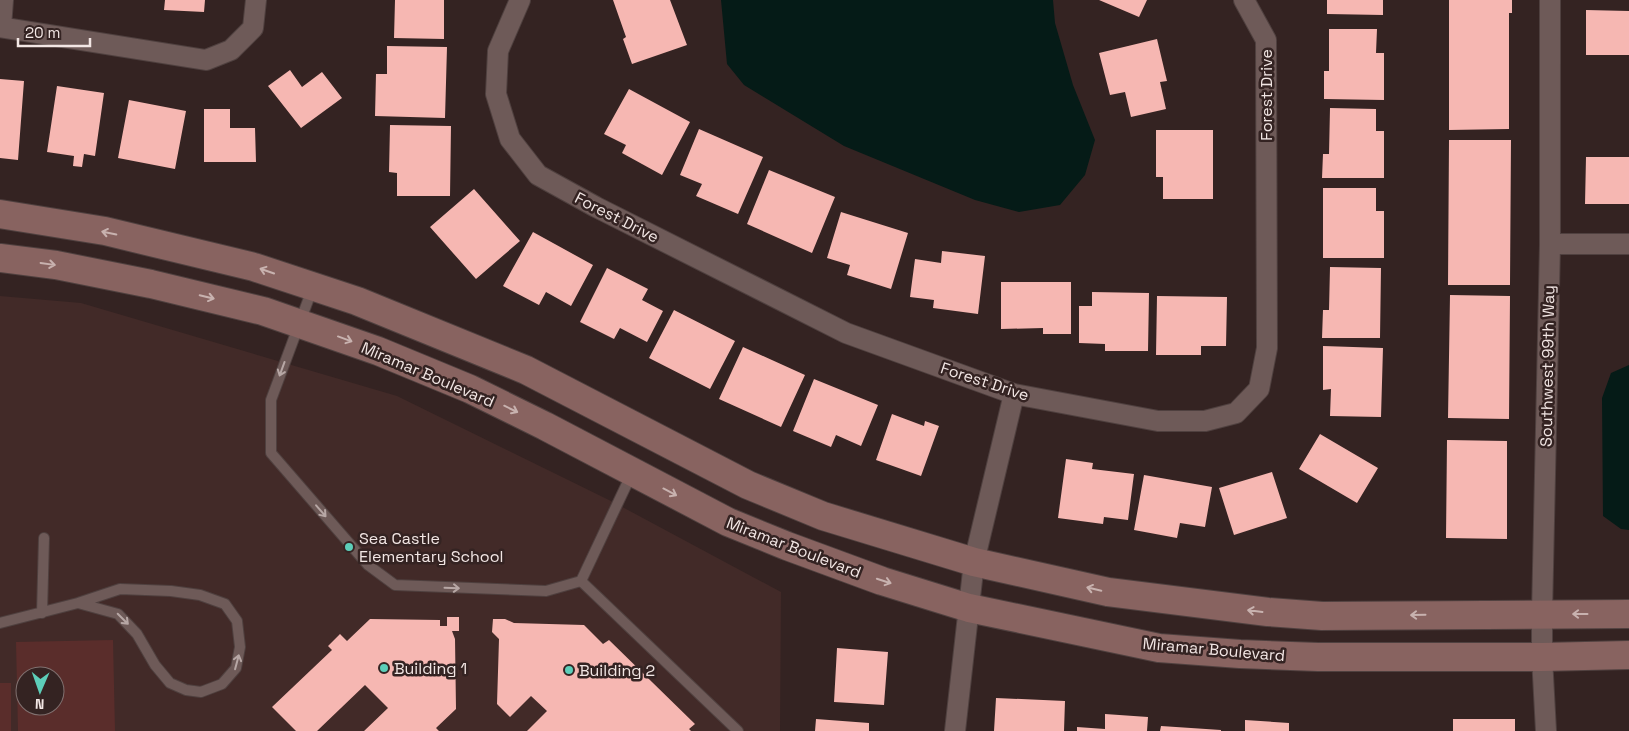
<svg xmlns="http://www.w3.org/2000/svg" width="1629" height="731" font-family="'Space Grotesk',sans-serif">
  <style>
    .built { fill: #422a28; fill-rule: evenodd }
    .green { fill: #5a2d2b; fill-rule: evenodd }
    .water { fill: #051b17 }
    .building { fill: #f6b7b2 }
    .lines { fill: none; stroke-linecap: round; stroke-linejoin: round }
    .lane-casing { stroke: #4f403f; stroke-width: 12 }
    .street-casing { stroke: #4f403f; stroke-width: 22 }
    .secondary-casing { stroke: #4f403f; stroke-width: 30 }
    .lane { stroke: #6e5a58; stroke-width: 10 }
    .street { stroke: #6e5a58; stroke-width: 20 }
    .secondary { stroke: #886360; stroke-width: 28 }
    .oneway { stroke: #c8b2af }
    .oneway2 { stroke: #b7a7a5 }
    .poi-dot { fill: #5dceb9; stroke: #342322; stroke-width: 2 }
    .labels { text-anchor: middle; stroke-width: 5; stroke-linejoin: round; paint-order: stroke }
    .street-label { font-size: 16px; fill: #f2e6e4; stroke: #342322 }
    .poi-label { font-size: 16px; fill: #f2e6e4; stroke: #342322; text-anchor: start }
  </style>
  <rect width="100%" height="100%" fill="#342322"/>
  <path class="built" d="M0,296L81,303L397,396L613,502L781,592L780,731H0ZM25,676H55V706H25Z"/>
  <path class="green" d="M113,640L115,731H18L16,642ZM25,676H55V706H25Z
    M0,683H11V731H0Z"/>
  <path class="water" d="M721,0H1053L1055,23L1073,85L1095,140L1085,175L1060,205L1019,212L975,200L844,146L744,85L727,64Z
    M1629,365V530L1621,529L1603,516L1602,398L1611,373Z"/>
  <path class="building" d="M165,0H205L204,12L164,10Z
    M395,0H444V39L394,38Z
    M613,0H670L687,45L632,64L623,39L626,37Z
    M1099,0H1147L1139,17Z
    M1327,0H1383V15L1327,14Z
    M1449,0H1512V13H1509V129L1449,130Z
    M1586,10L1629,11V55H1586Z
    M1329,29H1377L1376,53H1384V100L1324,99V71H1329Z
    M1157,39L1167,81L1160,82L1166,109L1131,117L1125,92L1110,95L1099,53Z
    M387,46L447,47L445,118L375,116L376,74H387Z
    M290,70L302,87L322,72L342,98L301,128L268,86Z
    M0,79L24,81L18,160L0,158Z
    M57,86L104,93L95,156L84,154L82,167L73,166L74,156L47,152Z
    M629,89L690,122L662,175L622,153L626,145L604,134Z
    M129,100L186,111L175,169L118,158Z
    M1330,108L1376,109V131H1384V178H1322L1323,154H1329Z
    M204,109H230V128H255L256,162H204Z
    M390,125L451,126L450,196H397V173L389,172Z
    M699,129L763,157L738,214L696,196L702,184L680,175Z
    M1156,130H1213V199H1163V177H1156Z
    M1449,140H1511L1510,285H1448Z
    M1586,157H1629V204H1585Z
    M769,170L835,197L812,253L747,224Z
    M1323,188H1376V211H1384V258H1323Z
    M474,189L520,241L476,279L430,227Z
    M841,212L908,233L891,289L847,275L850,265L827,258Z
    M533,232L593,265L571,306L546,292L539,305L503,286Z
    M942,251L985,256L978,314L933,308L934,300L910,297L915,259L941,263Z
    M1330,267L1381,268L1380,338H1322L1323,310H1329Z
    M607,268L648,289L642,300L663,311L647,342L620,328L614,339L580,322Z
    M1001,282H1071V334H1043V328L1001,329Z
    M1092,292L1149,293L1148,351H1105V344L1079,343V306H1092Z
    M1450,295L1510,296L1509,419L1448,418Z
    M1157,296L1227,297L1226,346H1201V355H1156Z
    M674,310L735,341L710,389L649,358Z
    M1323,346L1383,348L1381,417L1330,416L1331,389L1323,390Z
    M743,347L805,375L781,427L719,399Z
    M814,379L878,405L861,446L836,435L831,447L793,431Z
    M892,414L924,426L925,421L939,426L921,476L876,460Z
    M1320,434L1378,468L1357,503L1299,469Z
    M1447,440L1507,441V539L1446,538Z
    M1066,459L1093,463L1092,469L1134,474L1128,520L1104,517L1103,524L1058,518Z
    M1272,472L1287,518L1234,535L1219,488Z
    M1144,475L1212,487L1205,527L1180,523L1177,538L1134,530Z
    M447,617H459V631H452L455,639L456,709L436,728L439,731H364L388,708L365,685L317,731H296L272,707L332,650L328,646L340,634L347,641L370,619L440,620V626H447Z
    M493,619H505L514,623L584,625L603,644L609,640L695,724L689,729L691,731H527L547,711L531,696L510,717L497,704L499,639L492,632Z
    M837,648L888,652L884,705L834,702Z
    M996,698L1065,701L1064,731H994Z
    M1105,714L1148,717L1147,731H1077V727L1105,729Z
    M816,719L869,723V731H815Z
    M1453,719H1515V731H1453Z
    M1245,720L1289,723V731H1245Z
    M1161,726L1221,730V731H1160Z"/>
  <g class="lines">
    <defs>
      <path id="lane" d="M313,287L271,400V453L368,565L395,585L546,591L581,581L632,473
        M581,581L738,731
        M42,613L44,538
        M0,623L78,603L120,589L171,591L200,595L225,604L237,621L240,647L236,668L222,684L201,692L186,690L170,683L155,665L137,634L118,614L78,603"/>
      <path id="street" d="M520,0L498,51L496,94L510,139L538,175L596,207L846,333L1014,394L1158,421H1205L1236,413L1259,389L1267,348L1266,40L1244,0
        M0,27L206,60L231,50L253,28L256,0
        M1,27L3,0
        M1550,244H1629
        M955,731L974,562L1014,394
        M1546,731L1542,657V614L1550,244V0"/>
      <path id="secondary" d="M0,214L105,231L254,267L357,301L526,370L748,485L823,516L974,562L1108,592L1268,612L1322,616L1629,614
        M0,258L56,265L151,284L263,311L378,351L470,389L545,426L728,522L787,546L882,581L969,608L1159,648L1240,654L1318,657H1542L1629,655"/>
    </defs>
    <use href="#lane" class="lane-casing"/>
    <use href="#street" class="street-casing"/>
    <use href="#secondary" class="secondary-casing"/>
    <use href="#lane" class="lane"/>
    <use href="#street" class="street"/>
    <use href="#secondary" class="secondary"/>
  </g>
  <defs><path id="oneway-shaft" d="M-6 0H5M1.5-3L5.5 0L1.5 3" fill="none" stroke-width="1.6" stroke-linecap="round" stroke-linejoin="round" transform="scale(1.25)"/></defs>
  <g class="oneway">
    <use href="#oneway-shaft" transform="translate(109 233) rotate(-168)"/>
    <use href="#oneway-shaft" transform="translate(48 264) rotate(8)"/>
    <use href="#oneway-shaft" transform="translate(267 271) rotate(-161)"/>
    <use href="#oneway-shaft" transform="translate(207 297) rotate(13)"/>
    <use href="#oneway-shaft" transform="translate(345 339) rotate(20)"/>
    <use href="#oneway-shaft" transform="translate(511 409) rotate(26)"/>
    <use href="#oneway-shaft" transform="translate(670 492) rotate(28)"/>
    <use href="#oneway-shaft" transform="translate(884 581) rotate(18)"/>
    <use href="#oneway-shaft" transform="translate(1094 589) rotate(-167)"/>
    <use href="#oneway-shaft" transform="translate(1255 611) rotate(-173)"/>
    <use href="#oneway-shaft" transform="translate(1580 614) rotate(-180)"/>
    <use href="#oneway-shaft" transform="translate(1418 615) rotate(179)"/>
  </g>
  <g class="oneway2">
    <use href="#oneway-shaft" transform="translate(282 369) rotate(110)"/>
    <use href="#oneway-shaft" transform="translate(321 511) rotate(49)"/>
    <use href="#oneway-shaft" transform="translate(452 588) rotate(2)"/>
    <use href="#oneway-shaft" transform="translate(123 619) rotate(45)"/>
    <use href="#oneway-shaft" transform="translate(237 662) rotate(-75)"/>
  </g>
  <g class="poi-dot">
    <circle cx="349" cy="547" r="5"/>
    <circle cx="384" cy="668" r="5"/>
    <circle cx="569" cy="670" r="5"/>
  </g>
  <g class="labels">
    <g class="street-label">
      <text transform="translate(1266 95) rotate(-90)" y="6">Forest Drive</text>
      <text transform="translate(617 217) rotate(27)" y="6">Forest Drive</text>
      <text transform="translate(1547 366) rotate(-89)" y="6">Southwest 99th Way</text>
      <text transform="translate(428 374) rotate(23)" y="6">Miramar Boulevard</text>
      <text transform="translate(985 381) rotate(18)" y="6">Forest Drive</text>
      <text transform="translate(794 547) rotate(21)" y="6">Miramar Boulevard</text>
      <text transform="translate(1214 649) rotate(5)" y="6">Miramar Boulevard</text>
    </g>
    <g class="poi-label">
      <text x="359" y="544">Sea Castle<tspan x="359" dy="18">Elementary School</tspan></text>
      <text x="394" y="674">Building 1</text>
      <text x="579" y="676">Building 2</text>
    </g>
  </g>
  <g transform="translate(40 691) rotate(182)"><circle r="24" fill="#342322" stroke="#807170"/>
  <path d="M0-4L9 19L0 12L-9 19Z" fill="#5dceb9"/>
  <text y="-8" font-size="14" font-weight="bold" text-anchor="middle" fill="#f2e6e4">N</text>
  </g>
  <path d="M18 38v8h72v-8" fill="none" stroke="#f2e6e4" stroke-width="2.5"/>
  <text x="25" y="38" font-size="15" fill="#f2e6e4" stroke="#342322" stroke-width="4" paint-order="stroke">20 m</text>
</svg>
